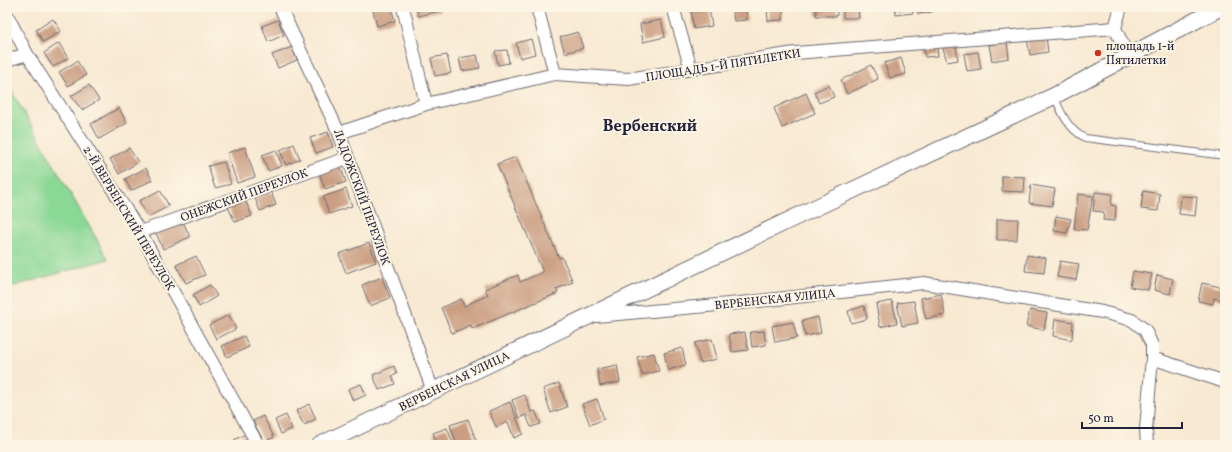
<svg xmlns="http://www.w3.org/2000/svg" width="1232" height="452" font-family="Vollkorn,serif">
  <style>
    .green { fill: #8bd896; stroke: #567d68 }
    .building { fill: #cb9f83 }
    .lines { fill: none; stroke-linecap: round; stroke-linejoin: round }
    .service-casing { stroke: #6d6870; stroke-width: 8 }
    .minor-casing { stroke: #6d6870; stroke-width: 14 }
    .secondary-casing { stroke: #6d6870; stroke-width: 18 }
    .service { stroke: #fff; stroke-width: 6 }
    .minor { stroke: #fff; stroke-width: 12 }
    .secondary { stroke: #fff; stroke-width: 16 }
    .poi-dot { fill: #c8321e; stroke: #fcf5e5; stroke-width: 1.5 }
    .labels { text-anchor: middle; stroke-width: 4; stroke-linejoin: round; paint-order: stroke }
    .poi-label { font-size: 12px; fill: #22223b; stroke: #fcf5e5; text-anchor: start }
    .street-label { font-size: 12px; fill: #22223b; stroke: #fcf5e5 }
    .district-label { font-size: 16px; font-weight: bold; fill: #22223b; stroke: #fcf5e5 }
  </style>
  <rect width="100%" height="100%" fill="#fcf5e5"/>
  <filter id="ink" filterUnits="userSpaceOnUse"><feTurbulence type="fractalNoise" baseFrequency=".025" numOctaves="2"/><feDisplacementMap in="SourceGraphic" scale="8" xChannelSelector="R" yChannelSelector="G"/><feConvolveMatrix kernelMatrix="1 2 1 2 8 2 1 2 1" color-interpolation-filters="sRGB"/></filter>
  <filter id="wash" filterUnits="userSpaceOnUse"><feTurbulence type="fractalNoise" baseFrequency=".012" numOctaves="4" result="noise"/><feDisplacementMap in="SourceGraphic" scale="16" xChannelSelector="R" yChannelSelector="G"/><feGaussianBlur stdDeviation="0.9" result="paint"/><feColorMatrix in="noise" values="0 0 0 0 0 0 0 0 0 0 0 0 0 0 0 0 0 1.4 0 .05"/><feComposite in="paint" operator="in"/></filter>
  <g filter="url(#wash)">
    <rect width="100%" height="100%" fill="#f8e9d2"/>
    <path class="green" d="M7,83L108,259L7,288Z"/>
    <g id="blocks">
      <path class="building" d="M259,7H272L261,11Z
        M372,7H391L395,21L377,26Z
        M416,7H439L440,11L418,16Z
        M732,7H746L747,20L734,21Z
        M767,7H783V20L768,21Z
        M816,7H837V16H816Z
        M843,7H858L859,18H843Z
        M895,7H912L913,13L896,15Z
        M916,7H931L932,12L918,14Z
        M709,9L712,26L694,29L691,12Z
        M53,19L61,31L43,42L36,30Z
        M278,20L284,35L268,42L262,26Z
        M661,20L665,37L643,42L640,24Z
        M578,32L583,48L565,53L560,37Z
        M1046,36L1048,52L1030,55L1027,39Z
        M531,39L535,54L520,58L516,43Z
        M1007,42L1009,58L992,61L989,45Z
        M59,43L68,58L53,67L44,53Z
        M956,45L958,60L947,62L943,48Z
        M292,47L297,60L278,68L272,55Z
        M937,47L938,56L925,57L924,49Z
        M507,50L509,63L498,65L495,51Z
        M978,52L981,69L967,71L964,54Z
        M447,55L451,73L435,76L431,58Z
        M477,55L480,68L462,71L459,58Z
        M901,58L906,74L890,78L884,63Z
        M77,61L86,75L68,86L59,72Z
        M871,65L878,79L847,94L841,80Z
        M89,85L99,100L82,110L71,96Z
        M829,85L834,97L819,103L814,92Z
        M806,93L815,113L782,128L774,108Z
        M119,108L127,123L99,139L91,124Z
        M328,132L333,147L316,153L310,138Z
        M294,144L300,159L286,165L280,150Z
        M245,147L255,177L237,183L227,153Z
        M129,148L138,162L119,174L110,159Z
        M276,150L282,166L268,171L262,155Z
        M516,157L559,258L562,257L573,282L556,289L558,293L472,329L471,325L452,333L441,308L461,299L464,306L488,295L485,289L518,275L520,282L543,272L497,164Z
        M224,162L231,184L215,188L208,166Z
        M340,166L346,182L325,189L319,173Z
        M146,168L152,180L131,191L125,179Z
        M1002,176L1025,177L1024,192L1002,191Z
        M1031,185L1055,189L1052,206L1029,203Z
        M346,189L352,206L329,214L323,197Z
        M160,190L169,206L148,217L139,201Z
        M1143,191L1160,194L1158,211L1141,209Z
        M271,192L276,205L260,211L255,198Z
        M1095,192L1112,194L1111,205L1116,206L1115,221L1103,220L1104,212L1093,211Z
        M1078,194L1093,196L1087,230L1074,229Z
        M1181,196L1197,197L1195,216L1179,214Z
        M245,200L252,216L235,222L228,207Z
        M1056,216L1071,219L1067,233L1054,231Z
        M997,219H1018L1017,240H997Z
        M183,222L190,237L163,249L156,233Z
        M369,243L376,262L346,273L339,254Z
        M1027,255L1046,258L1044,273L1025,271Z
        M196,256L205,275L186,283L176,265Z
        M1060,261L1079,264L1076,280L1057,277Z
        M1133,271L1152,274L1148,290L1130,287Z
        M1157,275L1173,279L1170,294L1154,290Z
        M382,277L390,298L370,306L362,285Z
        M1202,283L1225,288V301L1214,298L1213,304L1198,301Z
        M210,285L217,296L199,307L193,295Z
        M941,294L945,315L926,319L921,298Z
        M892,301L897,323L880,327L876,304Z
        M914,301L918,323L902,326L897,303Z
        M864,306L867,319L851,323L848,311Z
        M1030,310L1047,313L1044,330L1026,326Z
        M229,315L236,329L216,339L209,325Z
        M818,317L821,333L805,336L802,321Z
        M1055,319L1073,322L1072,340L1053,336Z
        M793,322L797,338L775,342L772,326Z
        M764,331L766,345L752,347L750,332Z
        M745,332L748,350L732,352L729,334Z
        M244,336L249,347L227,357L222,346Z
        M712,339L717,359L700,363L695,343Z
        M682,348L686,365L668,370L664,353Z
        M654,353L659,371L642,375L637,357Z
        M617,365L620,382L600,386L597,369Z
        M394,366L397,374L392,376L395,384L379,390L373,375Z
        M559,383L567,407L551,413L543,389Z
        M361,384L366,395L353,401L348,389Z
        M525,395L531,412L535,411L541,424L531,427L526,415L519,418L512,400Z
        M597,399L604,419L590,425L582,404Z
        M510,402L523,434L514,438L508,422L496,427L489,411Z
        M309,404L316,419L304,425L296,411Z
        M286,415L292,429L281,434L275,420Z
        M263,416L274,437L264,442L253,421Z
        M468,419L477,443L457,445L450,425Z
        M447,428L454,445H438L433,433Z
        M246,434L251,445H237L234,440Z"/>
    </g>
  </g>
  <g filter="url(#ink)">
    <use href="#blocks" fill-opacity="0" stroke="#6d6870" stroke-width="1"/>
    <g class="lines">
      <defs>
        <path id="service" d="M1054,96C1062,114 1068,129 1085,138L1225,156"/>
        <path id="minor" d="M280,7L339,133L433,391
          M403,7L426,104
          M537,7L555,74
          M673,7L691,69
          M1121,7L1115,28L1128,56
          M7,15L27,54L140,232L258,445
          M7,60L27,54
          M339,133L426,104L555,74L628,79L795,53L1115,28
          M140,232L347,158
          M596,316L740,303L924,283L1102,312L1132,320L1145,330L1152,345V358L1225,382
          M1147,445L1146,429L1152,358"/>
        <path id="secondary" d="M320,445L804,213L1054,96L1221,7"/>
      </defs>
      <use href="#service" class="service-casing"/>
      <use href="#minor" class="minor-casing"/>
      <use href="#secondary" class="secondary-casing"/>
      <use href="#service" class="service"/>
      <use href="#minor" class="minor"/>
      <use href="#secondary" class="secondary"/>
    </g>
  </g>
  <circle class="poi-dot" cx="1098" cy="53" r="4"/>
  <g class="labels">
    <g class="poi-label">
      <text x="1106" y="50">площадь 1-й<tspan x="1106" dy="14">Пятилетки</tspan></text>
    </g>
    <g class="street-label">
      <text transform="translate(723 65) rotate(-9)" y="4">ПЛОЩАДЬ 1-Й ПЯТИЛЕТКИ</text>
      <text transform="translate(244 195) rotate(-20)" y="4">ОНЕЖСКИЙ ПЕРЕУЛОК</text>
      <text transform="translate(362 197) rotate(70)" y="4">ЛАДОЖСКИЙ ПЕРЕУЛОК</text>
      <text transform="translate(129 218) rotate(59)" y="4">2-Й ВЕРБЕНСКИЙ ПЕРЕУЛОК</text>
      <text transform="translate(775 299) rotate(-6)" y="4">ВЕРБЕНСКАЯ УЛИЦА</text>
      <text transform="translate(454 381) rotate(-26)" y="4">ВЕРБЕНСКАЯ УЛИЦА</text>
    </g>
    <g class="district-label">
      <text x="650" y="131">Вербенский</text>
    </g>
  </g>
  <rect width="1232" height="452" fill="none" stroke="#fcf5e5" stroke-width="24"/>
  <path d="M1082 422v6h100v-6" fill="none" stroke="#22223b" stroke-width="2"/>
  <text x="1088" y="422" font-size="12" fill="#22223b" stroke="#fcf5e5" stroke-width="3" paint-order="stroke">50 m</text>
</svg>
